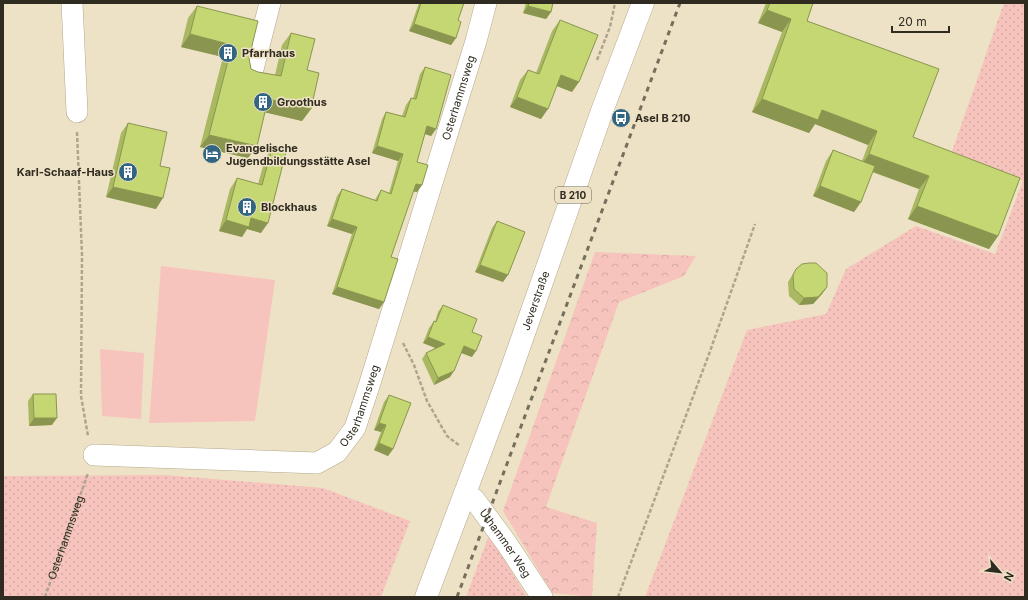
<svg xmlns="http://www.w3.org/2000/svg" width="1028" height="600" font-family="Inter,sans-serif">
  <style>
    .grass { fill: url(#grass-dots) }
    .forest { fill: url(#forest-crowns) }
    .garden { fill: #f6c4bc }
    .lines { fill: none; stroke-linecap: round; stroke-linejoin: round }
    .minor-casing { stroke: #b3a78d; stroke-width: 22 }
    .major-casing { stroke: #b3a78d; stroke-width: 23 }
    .path { stroke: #afa58f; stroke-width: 2.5; stroke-dasharray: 4 2; stroke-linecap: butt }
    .minor { stroke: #fff; stroke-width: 21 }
    .major { stroke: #fff; stroke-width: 22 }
    .rail { stroke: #766f5e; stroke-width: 3; stroke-dasharray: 5 5; stroke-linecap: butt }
    .wall { fill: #a9b962 }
    .shaded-wall { fill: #8a9650 }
    .building { fill: #c5d772; stroke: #8a9650 }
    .labels { text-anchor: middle; stroke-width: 3; stroke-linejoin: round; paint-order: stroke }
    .shield { fill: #eee2c6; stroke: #686252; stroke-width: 1 }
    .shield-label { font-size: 10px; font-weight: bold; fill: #2f2b20 }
    .poi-label { font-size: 11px; font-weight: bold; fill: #2f2b20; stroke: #eee2c6; text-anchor: start }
    .street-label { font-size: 11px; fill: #2f2b20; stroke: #eee2c6 }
  </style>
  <defs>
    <pattern id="grass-dots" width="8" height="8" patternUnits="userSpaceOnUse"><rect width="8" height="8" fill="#f6c4bc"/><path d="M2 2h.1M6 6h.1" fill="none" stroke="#d3a9a1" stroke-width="1.8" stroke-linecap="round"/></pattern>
    <pattern id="forest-crowns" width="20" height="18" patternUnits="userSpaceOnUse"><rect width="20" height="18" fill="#f6c4bc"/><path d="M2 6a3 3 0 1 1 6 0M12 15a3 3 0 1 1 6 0" fill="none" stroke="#d3a9a1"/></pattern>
  </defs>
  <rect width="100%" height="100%" fill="#eee2c6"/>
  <path class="grass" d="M1004,3H1025V597H645L747,330L826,314L846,269L916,226L995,254L1023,181L951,154Z
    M165,475L323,488L410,521L381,597H3V476Z
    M489,535L527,597H466Z"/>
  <path class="forest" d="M595,252L696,256L684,276L619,302L546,507L597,523L592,597L552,593L503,511Z"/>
  <path class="garden" d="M161,266L275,280L255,421L149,423Z
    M100,349L144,353L141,419L102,416Z"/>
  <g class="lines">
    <defs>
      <g id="minor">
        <path d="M72,3L77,112"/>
        <path d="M252,73L270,3"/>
        <path id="s2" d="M94,455L317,463L337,452L355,428L369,386L476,41L486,3"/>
        <path id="s3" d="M464,495L474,499L507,544L542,597"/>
      </g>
      <g id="major">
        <path id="s4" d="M426,597L509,376L602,111L643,3"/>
      </g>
    </defs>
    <use href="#minor" class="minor-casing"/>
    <use href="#major" class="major-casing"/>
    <g class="path">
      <path d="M597,60L610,27L615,3"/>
      <path d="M77,132L82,255L81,396L88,436"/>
      <path d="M403,343L414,365L427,401L447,436L460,446"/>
      <path id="s1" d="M45,597L88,473"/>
      <path d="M618,597L709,354L755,224"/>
    </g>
    <use href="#minor" class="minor"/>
    <use href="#major" class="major"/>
    <path class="rail" d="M457,597L680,3"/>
  </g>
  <path class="wall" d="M419,3H464L458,20L456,38L451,45L409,31Z
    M526,3H553L551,12L546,19L523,13Z
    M766,3H813L807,21L913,137L998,236L989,249L908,219L919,189L872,172L861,202L854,212L813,196L826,161L833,150L862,161L868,145L815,124L809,133L752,112L782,32L758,23Z
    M197,6L249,58L251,69L258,72L275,75L282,45L291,33L307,70L311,109L302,121L265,112L257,146L248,158L200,147L223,57L181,47L188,18Z
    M560,20L572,92L557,86L541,119L510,107L520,80L528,70L536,73L552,31Z
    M425,67L436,129L431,136L425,134L417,162L422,185L417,192L413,191L391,257L384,302L379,309L332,294L352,234L327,226L337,196L342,189L375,200L376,198L381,190L389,193L398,161L372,153L382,119L386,112L402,116L406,105L411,98L413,99L420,74Z
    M128,123L160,166L156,209L106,197L121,133Z
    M272,148L261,233L247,229L242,237L219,231L230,189L237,178L258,184L265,159Z
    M497,221L503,282L475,272L492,228Z
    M796,269L827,287L822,294L813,304L799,305L789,296L788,282Z
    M443,305L472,332V357L461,353L450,377L434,385L422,359L426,353L435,348L423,343L429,328L434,321L435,322L438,312Z
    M33,394L52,425L29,426L28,401Z
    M389,395L393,449L388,456L374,450L381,432L374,430L384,402Z"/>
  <path class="shaded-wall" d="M528,6L551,12L546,19L523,13Z
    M767,10L791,19L782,32L758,23Z
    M414,24L456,38L451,45L409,31Z
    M190,34L232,45L223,57L181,47Z
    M561,75L579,82L572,92L554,85Z
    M517,97L548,109L541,119L510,107Z
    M268,99L311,109L302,121L259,111Z
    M762,99L822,110L877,131L868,145L815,124L809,133L752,112Z
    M427,126L436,129L431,136L422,133Z
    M209,135L257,146L248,158L200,147Z
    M377,146L403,154L398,161L372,153Z
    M869,154L929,176L919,189L860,167Z
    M416,184L422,185L417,192L411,191Z
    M820,186L861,202L854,212L813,196Z
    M113,187L163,198L156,209L106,197Z
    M917,206L998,236L989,249L908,219Z
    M251,218L268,223L261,233L247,229L242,237L219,231L226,220Z
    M332,219L357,227L352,234L327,226Z
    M480,265L508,275L503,282L475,272Z
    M337,287L384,302L379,309L332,294Z
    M827,287L822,294L813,304L799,305L804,298Z
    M428,337L445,344L441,350L423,343Z
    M464,346L476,351L472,357L459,352Z
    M454,371L450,377L434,385L438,378Z
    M34,418H57L52,425L29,426Z
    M379,423L386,425L381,432L374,430Z
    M379,443L393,449L388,456L374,450Z"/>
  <path class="building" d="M421,3H464L458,20L461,22L456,38L414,24Z
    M529,3H553L551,12L528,6Z
    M770,3H813L807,21L939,69L913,137L1020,178L998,236L917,206L929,176L869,154L877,131L822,110L818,120L762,99L791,19L767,10Z
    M197,6L258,21L249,58L251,69L258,72L281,76L291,33L315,39L307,70L319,73L311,109L268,99L257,146L209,135L232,45L190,34Z
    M560,20L598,35L579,82L561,75L548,109L517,97L528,70L539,74Z
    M425,67L451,75L436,129L427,126L417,162L428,165L422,185L416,184L391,257L398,259L384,302L337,287L357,227L332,219L342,189L377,201L381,190L391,194L403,154L377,146L386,112L405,117L411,98L416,99Z
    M128,123L167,132L160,166L170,168L163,198L113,187Z
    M272,148L286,152L268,223L251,218L249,227L226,220L237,178L262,185Z
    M833,150L875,166L861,202L820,186Z
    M497,221L525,232L508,275L480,265Z
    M809,263H816L827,273V287L818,297L804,298L794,289L793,275L796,269L802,264Z
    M443,305L477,319L472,332L482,336L476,351L464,346L454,371L438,378L426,353L445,344L428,337L434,321L436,322Z
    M33,394H56L57,418H34Z
    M389,395L411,403L393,449L379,443L386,425L379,423Z"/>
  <defs>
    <symbol id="building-disc" viewBox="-11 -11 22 22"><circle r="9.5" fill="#316581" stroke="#eee2c6"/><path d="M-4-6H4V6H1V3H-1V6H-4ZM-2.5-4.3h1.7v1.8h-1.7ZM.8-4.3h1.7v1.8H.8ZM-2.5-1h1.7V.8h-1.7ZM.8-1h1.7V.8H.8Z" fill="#fff"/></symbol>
    <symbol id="bus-disc" viewBox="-11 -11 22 22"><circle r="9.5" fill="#316581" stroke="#eee2c6"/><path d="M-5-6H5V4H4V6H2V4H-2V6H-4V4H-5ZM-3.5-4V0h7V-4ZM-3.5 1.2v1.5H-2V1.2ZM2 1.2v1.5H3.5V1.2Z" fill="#fff"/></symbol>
    <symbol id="hotel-disc" viewBox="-11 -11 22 22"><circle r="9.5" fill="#316581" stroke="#eee2c6"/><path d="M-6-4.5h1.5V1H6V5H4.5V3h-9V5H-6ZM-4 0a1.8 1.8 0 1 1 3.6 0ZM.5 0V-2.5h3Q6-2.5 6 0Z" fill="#fff"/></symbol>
  </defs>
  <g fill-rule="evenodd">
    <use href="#building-disc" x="217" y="42" width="22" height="22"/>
    <use href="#building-disc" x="252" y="91" width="22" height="22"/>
    <use href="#bus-disc" x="610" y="107" width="22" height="22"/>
    <use href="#hotel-disc" x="201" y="143" width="22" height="22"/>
    <use href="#building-disc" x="117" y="161" width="22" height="22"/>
    <use href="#building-disc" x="236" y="196" width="22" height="22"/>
  </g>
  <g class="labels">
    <rect class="shield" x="555" y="187" width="36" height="16" rx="3"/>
    <g class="shield-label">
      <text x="573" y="199">B 210</text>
    </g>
    <g class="poi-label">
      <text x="242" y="57">Pfarrhaus</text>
      <text x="277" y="106">Groothus</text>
      <text x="635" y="122">Asel B 210</text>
      <text x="226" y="152">Evangelische<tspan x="226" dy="13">Jugendbildungsstätte Asel</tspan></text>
      <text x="114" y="176" text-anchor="end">Karl-Schaaf-Haus</text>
      <text x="261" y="211">Blockhaus</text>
    </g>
    <g class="street-label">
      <text dy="4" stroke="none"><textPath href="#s2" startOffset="622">Osterhammsweg</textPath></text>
      <text dy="4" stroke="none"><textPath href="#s4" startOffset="316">Jeverstraße</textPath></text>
      <text dy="4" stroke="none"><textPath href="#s2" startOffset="298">Osterhammsweg</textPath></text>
      <text dy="4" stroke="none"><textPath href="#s1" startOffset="63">Osterhammsweg</textPath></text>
      <text dy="4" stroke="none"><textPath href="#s3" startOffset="65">Uthammer Weg</textPath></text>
    </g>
  </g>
  <rect width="1028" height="600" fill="none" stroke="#2f2b20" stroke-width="8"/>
  <g transform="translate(1000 572) rotate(118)" stroke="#eee2c6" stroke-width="3" paint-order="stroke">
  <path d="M0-3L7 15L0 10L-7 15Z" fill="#2f2b20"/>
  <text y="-6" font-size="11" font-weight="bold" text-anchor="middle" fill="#2f2b20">N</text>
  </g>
  <path d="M892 26v6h57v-6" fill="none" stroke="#2f2b20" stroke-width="2"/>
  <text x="898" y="26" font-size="12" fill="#2f2b20" stroke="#eee2c6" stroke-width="3" paint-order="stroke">20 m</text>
</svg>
